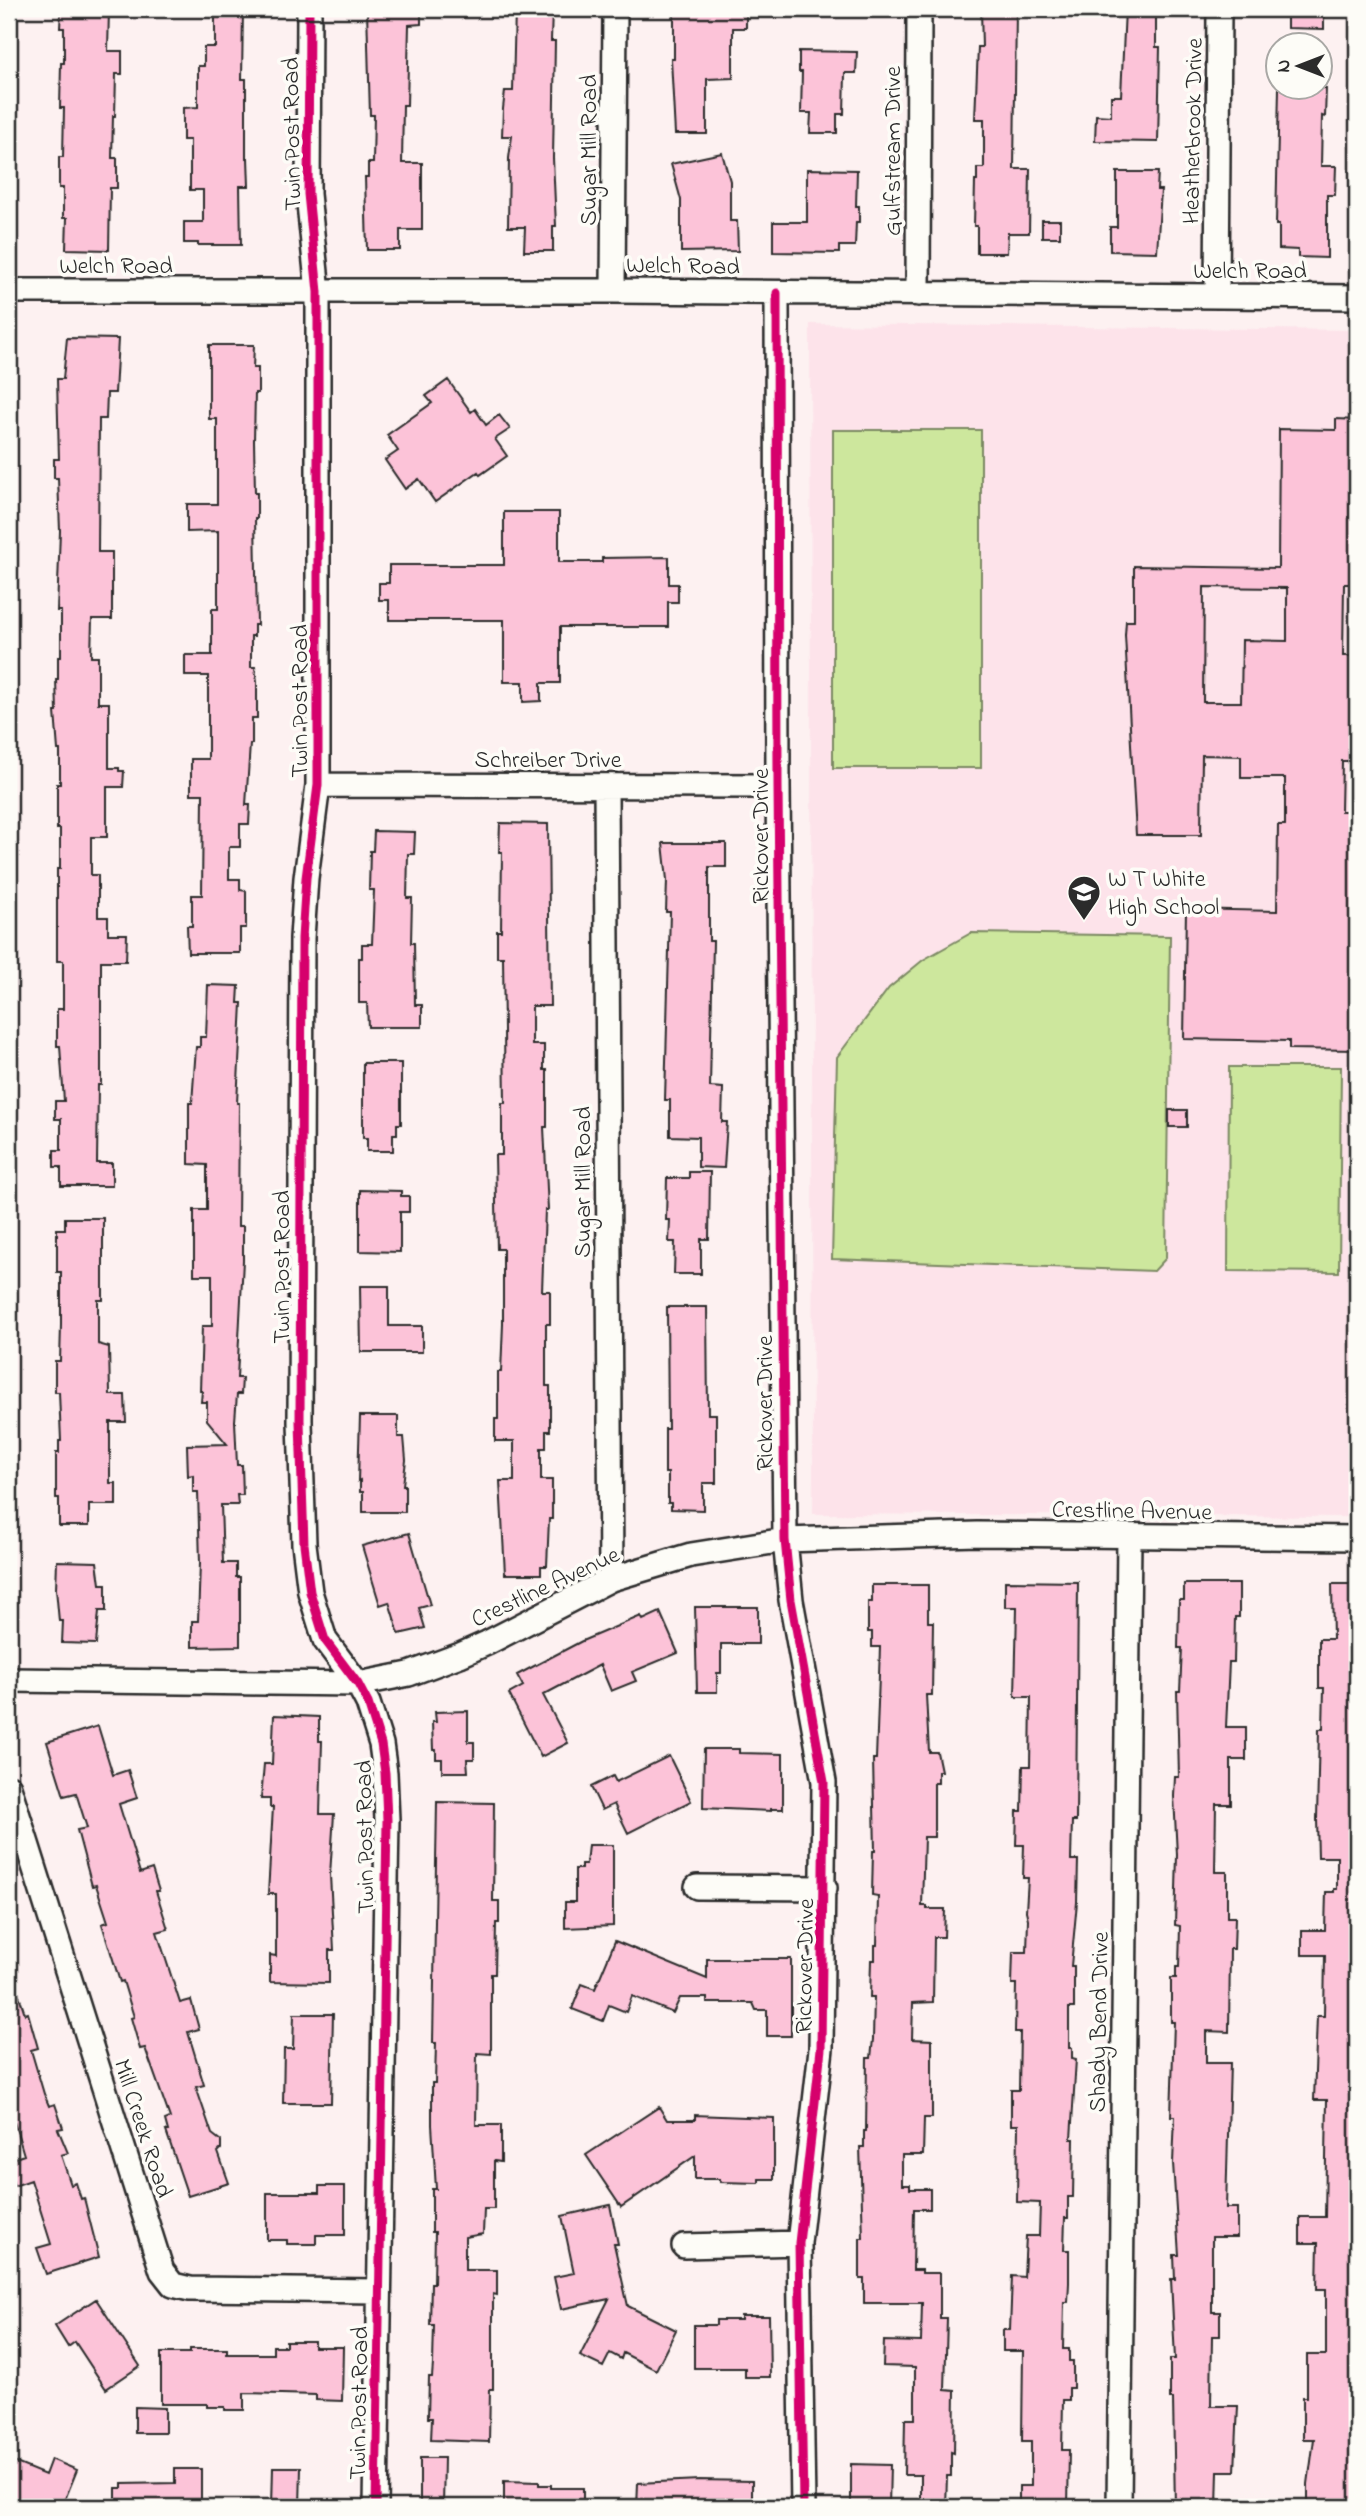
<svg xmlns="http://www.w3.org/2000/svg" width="1366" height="2516" font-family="'Indie Flower',sans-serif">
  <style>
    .built { fill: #fde3ea }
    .green { fill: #cde79d; stroke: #7c8964; stroke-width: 2 }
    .building { fill: #fcc3d8; stroke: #2b2b2b; stroke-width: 2; fill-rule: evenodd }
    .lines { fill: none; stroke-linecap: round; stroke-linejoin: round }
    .minor-casing { stroke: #2b2b2b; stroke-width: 28 }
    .minor { stroke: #fdfcf7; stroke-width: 23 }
    .cycleway-casing { stroke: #fdfcf7; stroke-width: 13 }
    .cycleway { stroke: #d6006c; stroke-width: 9 }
    .labels { text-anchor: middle; stroke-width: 7; stroke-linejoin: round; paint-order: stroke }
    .street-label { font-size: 24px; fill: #2b2b2b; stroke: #fdfcf7 }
    .poi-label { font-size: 24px; fill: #2b2b2b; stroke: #fdfcf7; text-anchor: start }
  </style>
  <rect width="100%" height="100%" fill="#fdf1f1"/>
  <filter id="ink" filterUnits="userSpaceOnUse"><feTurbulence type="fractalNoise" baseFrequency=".0143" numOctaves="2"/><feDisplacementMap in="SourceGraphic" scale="14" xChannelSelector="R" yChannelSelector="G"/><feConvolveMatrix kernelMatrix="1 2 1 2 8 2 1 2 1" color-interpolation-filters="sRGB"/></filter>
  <g filter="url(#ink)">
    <path class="built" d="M810,324L1357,330V1517L813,1514Z"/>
    <path class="green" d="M833,430H981V768H833Z
      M971,933L1170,936L1166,1258L1154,1271L832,1259L837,1057L889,988L923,960Z
      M1229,1067H1341L1339,1272L1228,1271Z"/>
    <path class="building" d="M61,9H109L108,51H122V74H116L115,116H113L112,158H117V188H110L109,250L66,249L67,218H63V188H59V157H63L64,108H60L61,63H64V28H60Z
      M215,9H243L242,79H246V158H248L249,186H240L241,245H198V243H184V222H203V190H190V140H183V108L198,107V66H204V47H215Z
      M367,9H421V24L409,25L407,105H403L402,163H422V230H400V250H367L365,177H368V163H373L374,115H370Z
      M515,9H552L551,41H555L553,158L556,226H553V251H524L525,227H508L509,158L512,136H502L503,109L505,91H513Z
      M674,9H746V28H733V78L707,79V134H675L671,59H674Z
      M981,9H1016L1014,169H1030L1029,233H1008L1007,253H977V226H974L975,181H977V168H984V119H975L978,47H982Z
      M1125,9H1156V47H1160L1158,142L1095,141L1096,115L1111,116V96H1121Z
      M1287,9H1324V29L1287,28Z
      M799,51L857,52L856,73H845L844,114H837V133H810L811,113H801L802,72H799Z
      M1279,88H1326L1325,117L1322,116L1321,166H1336L1335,195H1327V258L1298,257V250L1279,249V225H1276Z
      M722,153L730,181V221H737L738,251L681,252V200L671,164Z
      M807,169L857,170L856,206H859V222H856L855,246H839V253L773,252V222H807Z
      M1117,172H1158L1157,190H1161L1157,252L1110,251V227H1117Z
      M1042,220H1060V237H1042Z
      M67,338L118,339L115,393H107L106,419H99L98,552H112V619H92L91,657H98V703H109V768H119V771H124L123,787H107V837H91V875H98V917H108V934H127L126,961H101V1085H98L97,1163H112V1186H61V1167H54V1150H61V1119H55V1101H64L60,1046H57V1009H63V961H57V869H60V829H57V784H60V750H58L55,712H57L56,679H58V657H61V611H57L60,531L58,478H54V459H59L57,379H63Z
      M209,345H254L253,368H258V393H255L254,441L255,493H257V518H255L257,625H254V636H251V667H255L257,682V718H252V744H250L246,805H250L249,824H240V847H229V879H240V890L246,891V928H240V953H188L187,926H192V895H202L203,794H191V759H208V676H185V655H212V609H218V531L187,532V504H217V419H209Z
      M448,380L471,412L475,409L486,425L499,415L510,429L495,439L507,456L480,475L478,472L435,502L419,479L405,489L385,460L398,451L387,435L432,403L426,396Z
      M1336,419L1357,420V584H1344L1343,656H1357V761H1342L1341,811H1357L1356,1050L1289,1049V1041L1184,1039L1186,909L1277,911L1278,825H1285V778H1241V756L1202,755L1201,835H1136L1125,635L1126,621H1134V566L1278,568L1279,429L1336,430ZM1204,587L1287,588V641L1242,640L1241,702H1203Z
      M504,512H559V562H602V558L669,557V584H678V602H668V627H560V683H541V701L523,702V682H504V620H389V600H379V583H389V565H504Z
      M500,823L548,824L550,1006H532V1045H544V1070H547V1127H544L548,1210H545L542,1291H550V1324H546V1386H550V1431H546V1448H541V1480H552V1519H549L547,1566H541V1574H505L500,1481H514V1441H495V1419H498V1372H501L503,1324V1249H497L495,1155H502V1103H505L503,957H497V931H501L502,852H499Z
      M374,831L415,832L414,854H408L407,898H412L411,943H414L415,1005H422V1027H368L367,1003H359V958H362V944H372L374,890H369L370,851H373Z
      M663,843H726V867H709V941H713L710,1087L723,1088L722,1122H727L724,1168L698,1167V1137L670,1136V1100H665L670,912H666L667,880Z
      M208,985L239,986L238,1003H242L237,1103H239L238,1226H243V1260L237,1378H242L241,1394H237L235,1421L237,1465H242L243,1495H237L238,1505H221L223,1563H236V1577H240V1646L192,1647V1621H198L200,1563L198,1492H193V1475L188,1476L187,1445L227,1444L207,1420V1402H201L202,1391H200L202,1326H212V1275H194V1210H207V1165L189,1164V1103H192L196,1047H200V1037H206Z
      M363,1063H401V1124H397V1134H393V1151H367V1138H363Z
      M1169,1110H1187V1127H1169Z
      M689,1172H710L709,1239H701V1274H674L675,1242H669L670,1220H666L667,1178H689Z
      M360,1190L401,1191V1196H409V1212H400V1252L360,1251Z
      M65,1218H103V1300H98V1344L109,1347L110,1395H125L126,1422H110V1483H116V1505H89V1526H59V1498H56V1453H59V1441H61L59,1392H55V1361H60L61,1325V1272H57V1229H65Z
      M360,1286H389V1326H422V1352H361Z
      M667,1307H707L708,1414H716V1483H703V1510L671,1509V1503H668V1473H665V1429H668Z
      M360,1416H398V1437H404L406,1460L403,1485H405V1512H363V1492H360V1480L358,1481Z
      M409,1533L430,1605L419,1608L425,1628L399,1634L389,1602L380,1605L362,1546Z
      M57,1561L97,1562L100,1584H106V1611H99L96,1644L62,1643L63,1621H59L56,1589Z
      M1005,1581L1078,1582L1076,1821H1072L1071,1860H1078L1077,1902L1071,1966H1074V2008H1069V2048H1072V2058L1076,2059L1071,2139H1074L1073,2197H1068V2218H1065L1064,2250H1069V2283L1068,2302H1064L1063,2349H1069V2361H1073V2388H1069V2400H1063L1062,2450H1069L1068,2507H1019V2486H1031V2441H1022L1023,2351H1003V2330H1010L1012,2276L1024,2277L1026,2236H1039L1040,2203L1017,2202L1018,2125H1011V2090H1019L1020,2032H1015L1016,1984H1012L1013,1952H1027L1028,1919L1026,1911L1028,1878H1023L1024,1845H1016L1017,1811H1022L1023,1766H1030L1031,1697H1015L1017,1607H1005Z
      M1184,1584H1239V1617H1235L1234,1662H1229L1226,1727H1246V1760H1231V1804H1216L1215,1872H1227V1917H1235L1234,1949H1230L1229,2032L1206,2031V2063H1230L1226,2208H1237V2237H1212V2312H1220V2336H1212L1211,2406H1238L1235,2471H1218L1217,2507H1175L1173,2399H1170V2359H1175L1171,2279H1175L1174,2255H1179L1173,2163L1175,2116H1171L1174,2022H1171V1978H1176V1967H1179L1180,1926L1175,1925L1177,1855L1174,1796L1175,1777H1179L1177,1691H1180L1182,1648H1178L1179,1600H1184Z
      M1332,1584H1357V2507H1308V2484L1314,2439H1303V2397H1307V2355H1326V2289H1317L1318,2243H1300V2217H1325L1327,2100H1314L1317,2016H1324L1325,1955H1302V1930H1325L1326,1892H1334V1889H1337V1857H1318L1317,1819L1319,1729H1323L1324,1688H1319V1639H1333Z
      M872,1585H928V1622H933L932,1695H926L929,1752H937L941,1771H938V1783H934V1837H924L922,1906H927V1909H945L944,1937H934L933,2002L913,2003L912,2039L932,2040V2118H924L923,2155H902V2185H910V2189H930V2209H914L913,2270H922V2273H940V2318H947L945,2390L955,2391L954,2453L951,2452V2476H947L946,2507H921V2475H904L905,2419H915V2367L883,2366L884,2341L921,2342L922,2303H864V2279H860V2238H863L860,2147H864V2131H866L867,2058H871L873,2039L874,1997H870L871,1960H875V1945H877L878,1896L872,1895L873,1851H875L873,1759H876L880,1647H872V1632H868V1602H872Z
      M695,1607H758V1644H721V1673H717V1692H697Z
      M660,1612L678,1653L632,1672L636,1681L611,1691L600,1665L543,1695L568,1743L541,1757L509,1694L523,1686L517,1675L582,1641L641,1616L643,1620Z
      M468,1711V1742H474V1759H467L468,1772H442V1759H436V1750H433L432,1722H436L435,1712Z
      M274,1715L319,1717V1741H322L320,1814H334L330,1875L334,1950H329V1983L270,1982V1955L276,1956V1894H268L273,1807H270V1799H261L264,1764H272Z
      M98,1726L113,1775L128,1770L137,1798L119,1804L140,1873L152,1869L159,1891H156L168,1929L157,1932L180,2003L191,2000L199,2029L188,2032L204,2085L196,2087L212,2134L221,2141V2149L218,2152L229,2183L188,2196L166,2131H168L165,2120L170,2118L145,2048L140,2049L131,2018L134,2017L123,1981L120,1982L102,1924L108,1922L96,1885L92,1886L77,1830L87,1828L76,1793L64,1796L47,1742Z
      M704,1749H739V1753L783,1754V1809H771V1811L703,1808Z
      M669,1756L691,1801L628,1833L614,1804L602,1810L591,1787L613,1776L616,1782Z
      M437,1802L494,1803L493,1901H499V1923H496L495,1974H491V2054L477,2053L476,2125H501V2162L494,2161V2209H484L483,2234L465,2237V2270H497V2295L493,2294V2389H490L489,2442L431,2440L432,2418H428L429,2377H432L433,2364L434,2325H430L431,2283H434L435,2232H432V2189H436L432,2125V2083H435L436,2043H433Z
      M588,1845H613V1926L565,1928V1902H575V1869H581V1864H586Z
      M615,1941L707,1979V1959H791V2036H767V2010H756L753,2003H707V1998H680L673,2013L632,1996L626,2012L609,2005L603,2021L572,2009L582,1984L595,1989Z
      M9,1974H12L25,2014L28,2013L38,2048L31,2050L44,2094L49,2106L55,2104L63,2128L58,2129L68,2153L61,2155L71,2185L76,2183L81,2199L84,2198L99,2257L46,2274L37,2248L51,2244L31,2180L14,2186L9,2170V2160L24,2155L12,2115L9,2116Z
      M294,2014H333L331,2103H283L284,2049H293Z
      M659,2107L667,2120H695V2115L774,2118V2179H759V2183L720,2182V2179H695V2156L621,2207L586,2155Z
      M319,2186H345V2235H316V2244H287V2240H267V2193H319Z
      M610,2205L618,2244H614L628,2306L676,2330L656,2370L623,2353L621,2359L610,2353L603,2367L580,2356L609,2299L561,2309L554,2277L574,2273L562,2216Z
      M96,2299L140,2366L106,2389L75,2342L68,2347L55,2326Z
      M741,2316H769L770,2377H745V2368H694V2325H716V2320H741Z
      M286,2341H314V2347H343L342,2401L316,2400V2395L244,2393V2410H225V2407H207V2404H161V2353H190V2349H227V2354H273V2346H286Z
      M135,2407L165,2408V2433H135Z
      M420,2458H444L443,2507H420Z
      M51,2459L77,2470L62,2507H9V2460L45,2475Z
      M851,2464L890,2465L889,2507H851Z
      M273,2467H301L300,2507H272Z
      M175,2469H201V2507H116V2488H122V2484L175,2483Z
      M699,2480L752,2481V2507H637L638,2483Z
      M504,2481L539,2482V2485H551V2488H583V2507H504Z"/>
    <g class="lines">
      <defs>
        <path id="minor" d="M309,9L308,194L318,292V785L306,878L302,938L300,1422L304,1544L310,1592L325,1640L358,1684L368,1703L381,1744L385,1773L387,1820L376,2507
          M9,291H613L1357,297
          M613,291L615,9
          M777,293L778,786L785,1540L791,1600L824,1782L821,2049L799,2243L803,2507
          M918,294L919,9
          M1217,296L1219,9
          M318,785L778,786
          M606,786L611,1579
          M9,1680L358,1684L409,1674L460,1655L487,1643L611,1579L691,1555L785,1540L977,1534L1357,1538
          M9,1787L162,2271L173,2285L190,2289L378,2291
          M697,1887L825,1888
          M684,2246L799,2243
          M1119,2507L1129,1537"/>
      </defs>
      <use href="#minor" class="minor-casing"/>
      <use href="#minor" class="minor"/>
      <defs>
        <path id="cycleway" d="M309,9L308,194L318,292V785L306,878L302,938L300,1422L304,1544L310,1592L325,1640L358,1684L368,1703L381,1744L385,1773L387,1820L376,2507
          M777,293L778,786L785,1540L791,1600L824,1782L821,2049L799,2243L803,2507"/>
      </defs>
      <use href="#cycleway" class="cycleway-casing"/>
      <use href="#cycleway" class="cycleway"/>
    </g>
  </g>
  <defs>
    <symbol id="school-pin" viewBox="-11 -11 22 30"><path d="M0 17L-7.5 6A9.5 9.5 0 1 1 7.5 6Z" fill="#2b2b2b" stroke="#fdfcf7"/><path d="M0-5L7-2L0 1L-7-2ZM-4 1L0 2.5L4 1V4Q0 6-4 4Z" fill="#fff"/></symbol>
  </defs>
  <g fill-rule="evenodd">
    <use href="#school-pin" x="1065" y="873" width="38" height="52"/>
  </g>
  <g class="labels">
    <g class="street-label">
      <text transform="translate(1192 131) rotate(-89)" y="8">Heatherbrook Drive</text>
      <text transform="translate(291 134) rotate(-91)" y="8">Twin Post Road</text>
      <text transform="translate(588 150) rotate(-90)" y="8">Sugar Mill Road</text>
      <text transform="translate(892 151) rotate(-90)" y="8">Gulfstream Drive</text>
      <text x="116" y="273">Welch Road</text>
      <text transform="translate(683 265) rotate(1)" y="8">Welch Road</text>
      <text x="1250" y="278">Welch Road</text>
      <text transform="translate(299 701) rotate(-90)" y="8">Twin Post Road</text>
      <text x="548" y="767">Schreiber Drive</text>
      <text transform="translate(760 836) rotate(-90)" y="8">Rickover Drive</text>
      <text transform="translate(582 1182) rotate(-90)" y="8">Sugar Mill Road</text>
      <text transform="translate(281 1267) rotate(-90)" y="8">Twin Post Road</text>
      <text transform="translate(764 1403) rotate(-90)" y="8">Rickover Drive</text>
      <text transform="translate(1132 1510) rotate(1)" y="8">Crestline Avenue</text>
      <text transform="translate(545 1586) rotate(-25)" y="8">Crestline Avenue</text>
      <text transform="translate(364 1837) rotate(-91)" y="8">Twin Post Road</text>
      <text transform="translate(804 1966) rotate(-89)" y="8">Rickover Drive</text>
      <text transform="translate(1098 2022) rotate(-89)" y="8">Shady Bend Drive</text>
      <text transform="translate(144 2128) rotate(72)" y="8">Mill Creek Road</text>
      <text transform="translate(358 2403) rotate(-89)" y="8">Twin Post Road</text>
    </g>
    <g class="poi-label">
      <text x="1108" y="886">W T White<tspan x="1108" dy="28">High School</tspan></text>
    </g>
  </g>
  <rect width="1366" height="2516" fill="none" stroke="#fdfcf7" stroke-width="35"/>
  <rect x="18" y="18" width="1331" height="2481" fill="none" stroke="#2b2b2b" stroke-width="2.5" filter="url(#ink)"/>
  <g transform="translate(1299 66) rotate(270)"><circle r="33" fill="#fdfcf7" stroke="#a9a8a5" stroke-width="2"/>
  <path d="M0-5L12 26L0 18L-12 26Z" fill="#2b2b2b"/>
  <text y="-10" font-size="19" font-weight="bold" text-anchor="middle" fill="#2b2b2b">N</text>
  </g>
</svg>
